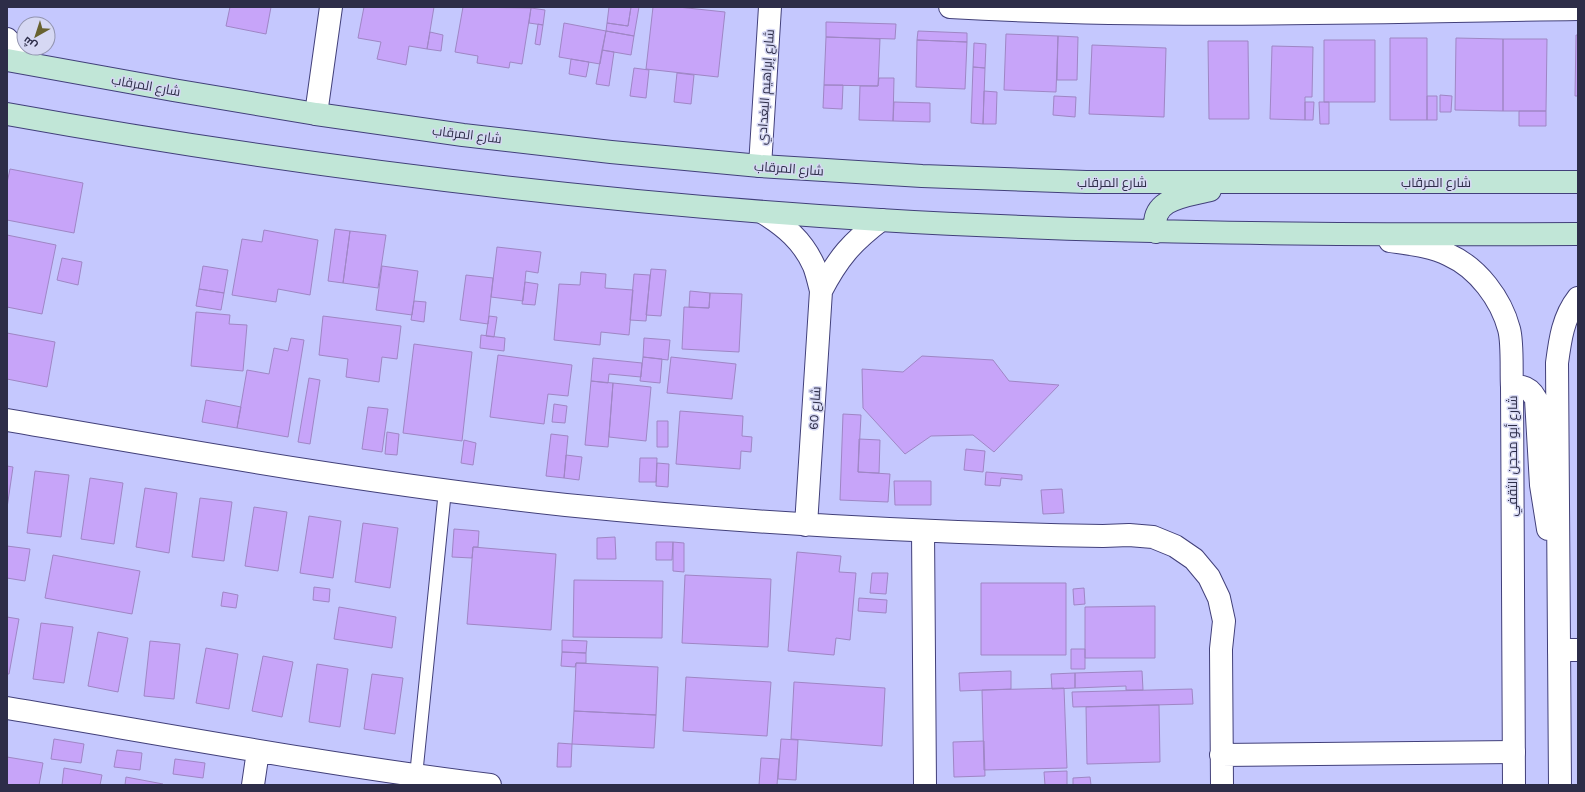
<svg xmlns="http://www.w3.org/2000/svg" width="1585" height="792" font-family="Karla,Cairo,sans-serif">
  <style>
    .building { fill: #c7a4f9; stroke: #9f86c5 }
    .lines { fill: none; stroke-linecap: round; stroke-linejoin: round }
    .service-casing { stroke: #42407a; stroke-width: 14 }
    .minor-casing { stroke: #42407a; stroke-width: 24 }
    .tertiary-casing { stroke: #42407a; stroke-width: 24 }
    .secondary-casing { stroke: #42407a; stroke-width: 24 }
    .service { stroke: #fff; stroke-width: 12 }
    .minor { stroke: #fff; stroke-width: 22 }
    .tertiary { stroke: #fff; stroke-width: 22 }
    .secondary { stroke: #c1e6d7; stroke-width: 22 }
    .labels { text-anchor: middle; stroke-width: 3; stroke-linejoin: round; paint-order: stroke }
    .street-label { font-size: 13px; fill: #2d2d48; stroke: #d6d8f3 }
  </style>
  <rect width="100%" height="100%" fill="#c5c8fe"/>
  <path class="building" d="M230,7H271L266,34L226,26Z
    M364,7H434L427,49L409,46L406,65L377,59L381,42L358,38Z
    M463,7L531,8L522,64L510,62L509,68L477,63L478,56L455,52Z
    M609,7H631L628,26L607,23Z
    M631,7H639L634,36L606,31L607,23L628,26Z
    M653,7H678L725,12L718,77L646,69Z
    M531,8L545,10L543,25L529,23Z
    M826,22L896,24L895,39L826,37Z
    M564,23L606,31L600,64L559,57Z
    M538,24L543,25L540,45L535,44Z
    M606,31L634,36L631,55L602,50Z
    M918,31L967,33V42L917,40Z
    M430,32L443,35L441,51L427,49Z
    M1006,34L1058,36L1056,92L1004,90Z
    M1576,35H1578V96H1575Z
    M1058,36L1078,37L1077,80H1057Z
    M826,37L880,39L878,86L824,85Z
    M1390,38H1427V120H1390Z
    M1456,38L1503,39V111L1455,110Z
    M1503,39H1547L1546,111H1503Z
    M917,40L967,42L965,89L916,87Z
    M1324,40H1375V102H1324Z
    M1208,41H1248L1249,119H1209Z
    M974,43L986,44L985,68L973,67Z
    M1092,45L1166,48L1164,117L1089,114Z
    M1272,46L1313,47L1312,97H1305V120L1270,119Z
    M602,50L614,52L609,86L596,84Z
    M571,59L589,62L586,77L569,74Z
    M973,67L985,68L983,124L971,123Z
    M634,68L649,70L646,98L630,96Z
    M677,73L694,75L691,104L674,102Z
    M879,78H894L893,121L859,120L860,86H878Z
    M824,85H843L842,109L823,108Z
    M984,91L997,92L996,124H983Z
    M1440,95L1452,96L1451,112H1440Z
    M1054,96L1076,97L1075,117L1053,115Z
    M1427,96H1437V120H1427Z
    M894,102L930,103V122L893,121Z
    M1305,102H1314L1313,120H1305Z
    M1319,102H1329V124H1320Z
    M1519,111H1546V126H1519Z
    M10,169L83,183L74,233L7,220V183Z
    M335,229L350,231L343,283L328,281Z
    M264,230L318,240L310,295L278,289L276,302L232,295L242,239L262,242Z
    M350,231L386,235L378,288L343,283Z
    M7,235L56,245L42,314L7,307Z
    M497,247L541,252L538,273L526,271L523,301L491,297Z
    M62,258L82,262L78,285L57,280Z
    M203,266L228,270L224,293L199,289Z
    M382,266L418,271L412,315L376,310Z
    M651,269L666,270L661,316L646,315Z
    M581,272L606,274L605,288L633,290L629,335L601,332L600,345L554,340L559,284L580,285Z
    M634,274L650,275L646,321L630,320Z
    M466,275L493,278L488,324L460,320Z
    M525,282L538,284L535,305L522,304Z
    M199,289L224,293L221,310L196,306Z
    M690,291L710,293L709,308L689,307Z
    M710,293L742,294L739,352L682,349L684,307L709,308Z
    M414,301L426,302L424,322L411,320Z
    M196,312L230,315L229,324L247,325L243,371L191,366Z
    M323,316L401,326L397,359L382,357L379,382L346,377L348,359L319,355Z
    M489,316L497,317L494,337L486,336Z
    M7,333L55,342L47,387L7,379Z
    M481,335L505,338L504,351L480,348Z
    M291,338L304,340L288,437L237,428L247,370L269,374L274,348L288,351Z
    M644,338L670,340L668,360L643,357Z
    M414,344L472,352L462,441L403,433Z
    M498,355L572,365L568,396L548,394L544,424L490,417Z
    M922,356L993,360L1009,381L1059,385L994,452L973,435L931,436L905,454L863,408L862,369L903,372Z
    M643,357L662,359L660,383L640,381Z
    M671,357L736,364L732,399L667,393Z
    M593,358L642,363L641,377L609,374L608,383L591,381Z
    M309,378L320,380L310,444L298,442Z
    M591,381L613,383L608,447L585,445Z
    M613,383L651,387L646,441L609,437Z
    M206,400L241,407L237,428L202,422Z
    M554,404L567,406L565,423L552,422Z
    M368,407L388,409L382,452L362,449Z
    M680,411L743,416L742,436L752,437L751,452L741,451L740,469L676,464Z
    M843,414L861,415L858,472L890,474L888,502L840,500Z
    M657,421H668V447H657Z
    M387,432L399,434L397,455L385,454Z
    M551,434L568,436L564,478L546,476Z
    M859,439L880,440L879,473L858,472Z
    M464,440L476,443L473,465L461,463Z
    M966,449L985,451L983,472L964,470Z
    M566,455L582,457L579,480L564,478Z
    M640,458H657L656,482H639Z
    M657,463L669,464L668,487L656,486Z
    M7,466L13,467L7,508Z
    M35,471L69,475L61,537L27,533Z
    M986,472L1022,475V480L1001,478L1000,486L985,485Z
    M90,478L123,483L114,544L81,539Z
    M894,481H931V505H895Z
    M145,488L177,493L169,553L136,547Z
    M1062,489L1064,513L1043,514L1041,490Z
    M200,498L232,502L224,561L192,557Z
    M254,507L287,512L278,571L245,566Z
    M309,516L341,521L333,578L300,573Z
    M363,523L398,528L390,588L355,582Z
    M454,529L479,531L478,547H473L472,558L452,557Z
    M615,537L616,559H597V538Z
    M656,542H673L672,560H656Z
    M673,542L684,543V572L673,571Z
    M7,546L30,549L25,581L7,578Z
    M473,547L556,554L551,630L467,624Z
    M797,552L841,556L839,572L856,573L850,640L836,638L834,655L788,651Z
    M53,555L140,571L132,614L45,598Z
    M872,573H888L886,594L870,593Z
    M685,575L771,579L768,647L682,643Z
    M574,580L663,581L662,638L573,637Z
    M981,583H1066V655H981Z
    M314,587L330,589L329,602L313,600Z
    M1084,588L1085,604L1074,605L1073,589Z
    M223,592L238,595L236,608L221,606Z
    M859,598L887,600L886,613L858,611Z
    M1155,606V658H1085V607Z
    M339,607L396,617L392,648L334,639Z
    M7,617L19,619L9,674H7Z
    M41,623L73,627L64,683L33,679Z
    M98,632L128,638L118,692L88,686Z
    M562,640L587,641L586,653L562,652Z
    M150,641L180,644L174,699L144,696Z
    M206,648L238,654L229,709L196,703Z
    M1071,649H1085V669H1071Z
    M562,652L586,653V663H576L575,667L561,666Z
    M263,656L293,662L282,717L252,711Z
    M576,663L658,667L656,715L574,711Z
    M317,664L348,669L340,727L309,722Z
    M1011,671V689L960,691L959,673Z
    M1142,671L1143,690H1126V686L1075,688V673Z
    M1075,673V688L1052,689L1051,674Z
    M372,674L403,678L395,734L364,729Z
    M686,677L771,682L767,736L683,731Z
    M794,682L885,688L882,746L791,739Z
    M1064,688L1067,768L984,770L982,690Z
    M1192,689L1193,704L1073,707L1072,692Z
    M1159,705L1160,762L1087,764L1086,707Z
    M574,711L656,715L654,748L572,744Z
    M54,739L84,744L81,763L51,759Z
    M781,739L798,740L796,780L778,779Z
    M984,741L985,776L954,777L953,742Z
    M558,743L572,744L571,767H557Z
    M117,750L142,753L140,770L114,767Z
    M7,757L43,763L39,785H7Z
    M761,758L779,759L777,785H759Z
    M175,759L205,763L203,778L173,774Z
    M64,768L102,775L100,785H62Z
    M1067,771V785H1045L1044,772Z
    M126,777L163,784V785H125Z
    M1090,777L1091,785H1073V778Z"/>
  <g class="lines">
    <defs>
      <path id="service" d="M416,776L445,490"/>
      <path id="minor" d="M950,7C1159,19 1369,12 1578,9
        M7,39L30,63
        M316,114L331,7
        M760,166L770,7
        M762,212C785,226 803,241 814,266C817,274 819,283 821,291L806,525
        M821,291C838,258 852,242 881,220
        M7,420C193,452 379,485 566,505C745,523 924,533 1103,536L1129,535L1153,537L1175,546L1194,559L1209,577L1219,598L1224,621L1221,649L1222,785
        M923,531L925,785
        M1559,650H1578
        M7,708C168,735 328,765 490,785
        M1221,755L1514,752
        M253,785L258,751"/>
      <path id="tertiary" d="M1390,241C1410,244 1431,246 1449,255C1478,268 1501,299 1509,329C1513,343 1511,372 1512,387L1514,785
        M1512,387C1523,385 1530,388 1536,399L1541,485L1548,529
        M1560,785L1557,363C1560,340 1563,317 1578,298"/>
      <path id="secondary" d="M7,60L173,90L316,114L463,135L611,152L760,166L922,176L1086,182H1578
        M7,114C296,166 588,202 880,220C1113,234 1345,235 1578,234
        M1156,232C1149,198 1186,196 1210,190"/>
    </defs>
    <use href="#service" class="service-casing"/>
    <use href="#minor" class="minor-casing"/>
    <use href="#tertiary" class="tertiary-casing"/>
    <use href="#secondary" class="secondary-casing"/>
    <use href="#service" class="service"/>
    <use href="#minor" class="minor"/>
    <use href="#tertiary" class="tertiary"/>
    <use href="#secondary" class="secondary"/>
  </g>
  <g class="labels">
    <g class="street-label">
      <text transform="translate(146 85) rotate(10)" y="5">شارع المرقاب</text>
      <text transform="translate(765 87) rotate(-86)" y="5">شارع إبراهيم البغدادي</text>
      <text transform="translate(467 134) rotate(7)" y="5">شارع المرقاب</text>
      <text transform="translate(789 168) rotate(4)" y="5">شارع المرقاب</text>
      <text x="1112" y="187">شارع المرقاب</text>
      <text x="1436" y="187">شارع المرقاب</text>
      <text transform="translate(814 408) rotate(-86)" y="5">شارع 60</text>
      <text transform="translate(1512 456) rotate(-90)" y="5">شارع أبو محجن الثقفي</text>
    </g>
  </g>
  <rect width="1585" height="792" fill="none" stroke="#2d2d48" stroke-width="16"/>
  <g transform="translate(36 36) rotate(219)"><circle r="19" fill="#d6d8f3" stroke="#9294af"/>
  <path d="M0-3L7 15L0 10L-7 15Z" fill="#68622e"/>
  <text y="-6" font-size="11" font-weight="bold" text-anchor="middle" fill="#2d2d48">ش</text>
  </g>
</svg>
